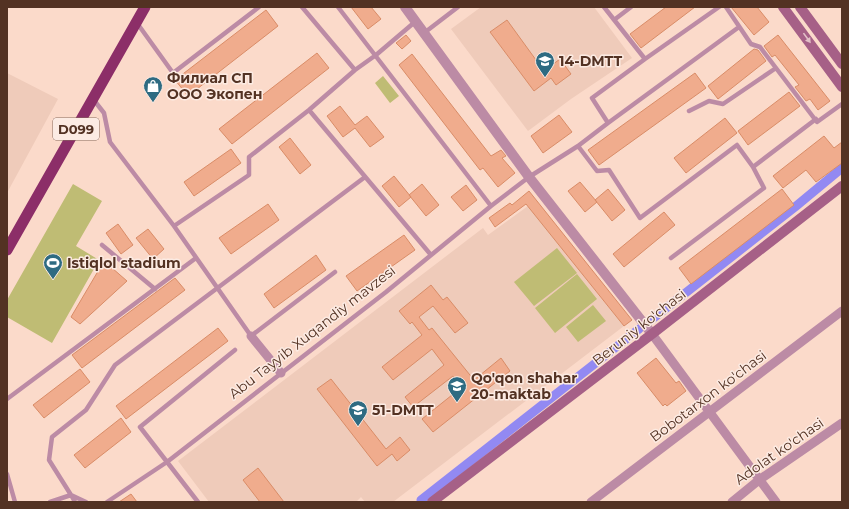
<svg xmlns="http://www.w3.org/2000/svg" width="849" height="509" font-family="Montserrat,sans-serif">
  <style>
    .built { fill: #efcbba }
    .green { fill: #bfbc74 }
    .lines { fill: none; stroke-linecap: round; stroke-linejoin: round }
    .canal { stroke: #9289f2; stroke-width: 9 }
    .building { fill: #f0ac8d; stroke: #d98c67 }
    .service { stroke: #bc8ba5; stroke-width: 4.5 }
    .minor { stroke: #bc8ba5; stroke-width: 9 }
    .tertiary { stroke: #bc8ba5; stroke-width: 10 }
    .secondary { stroke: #a66087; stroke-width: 10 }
    .trunk { stroke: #8c2e68; stroke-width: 11 }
    .oneway { fill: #e2c1c7 }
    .labels { text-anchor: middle; stroke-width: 3; stroke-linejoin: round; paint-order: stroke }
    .shield { fill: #fcebe3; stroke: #866a5d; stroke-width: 1 }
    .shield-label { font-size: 13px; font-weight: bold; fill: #533223 }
    .poi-label { font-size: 14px; font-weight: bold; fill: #533223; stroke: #fcebe3; text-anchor: start }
    .street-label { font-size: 14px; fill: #533223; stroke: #fcebe3 }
  </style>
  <rect width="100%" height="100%" fill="#fbdaca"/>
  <path class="built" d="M481,7H594L632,58L571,99L528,131L451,29Z
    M7,73L58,99L7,193Z
    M528,206L624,326L393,502H365L361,497L356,502H209L178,461L483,228L488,235Z"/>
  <path class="green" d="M383,76L399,96L390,103L375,83Z
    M73,184L102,201L76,246L99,260L52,343L7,317V300Z
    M557,248L577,273L534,306L514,282Z
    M577,274L597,299L555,333L535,308Z
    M593,305L606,321L578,342L566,327Z"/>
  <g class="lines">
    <path class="canal" d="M651,320L795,207L842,168
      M421,500L639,329"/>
  </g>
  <path class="building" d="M351,7H371L381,19L368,29Z
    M666,7H695L641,48L630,34Z
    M731,7H757L769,22L754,35Z
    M266,10L278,26L188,96L175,80Z
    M507,20L544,71L560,59L571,74L556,85L551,78L534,91L490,32Z
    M406,35L411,41L402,49L396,43Z
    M778,35L830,101L818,110L810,99L806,101L795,87L799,85L775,55L772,57L764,46Z
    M754,49L758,50L766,61L718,99L708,86Z
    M317,53L329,68L232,144L219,129Z
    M412,54L491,156L501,150L506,156L502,158L515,173L498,187L483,168L480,170L399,65Z
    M695,73L706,88L599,165L588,150Z
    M789,92L800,106L748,145L738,131Z
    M340,106L355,125L367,116L384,137L370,147L355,128L343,137L327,116Z
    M559,115L572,132L543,153L531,136Z
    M725,118L737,133L686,173L674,158Z
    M824,136L834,148L842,142V163L816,182L806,170L783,188L773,176Z
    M290,138L311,165L300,174L279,147Z
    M231,149L241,163L194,196L184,182Z
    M394,176L411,197L399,207L382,186Z
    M580,182L597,202L585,212L568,191Z
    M422,184L439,205L426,216L409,195Z
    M466,185L477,200L463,211L451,197Z
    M608,189L625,210L612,221L595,200Z
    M782,189L794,205L691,284L679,268Z
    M529,191L632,320L624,326L526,204L495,227L489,218L510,203L512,205Z
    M268,204L279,220L231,254L219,238Z
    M664,212L675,225L624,267L613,254Z
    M118,224L133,245L121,254L106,233Z
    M148,229L164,249L153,259L136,238Z
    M404,235L415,250L357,291L346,276Z
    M316,255L326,270L274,308L264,294Z
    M104,261L127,281L80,324L71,317Z
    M175,278L185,290L82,368L72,355Z
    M431,285L443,300L447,297L468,323L455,333L433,306L419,317L429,330L432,328L474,380L501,358L510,371L433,432L422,419L462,387L453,376L413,407L405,397L444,365L432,349L393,380L382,367L422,335L412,322L410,324L399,311Z
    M218,328L228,341L126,419L116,406Z
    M656,358L676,383L679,381L686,391L667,406L665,404L663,406L637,373Z
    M80,369L90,382L44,418L33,405Z
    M331,379L386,449L400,437L410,450L397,461L392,454L377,466L317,389Z
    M121,418L131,432L85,468L74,455Z
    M258,468L284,502H260L243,480Z
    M131,494L137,502H119Z"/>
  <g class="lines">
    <path class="service" d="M302,7L355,70
      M338,7L491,206
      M604,7L645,59L719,7
      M726,7L751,44L760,47L817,122L842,104
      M614,20L631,7
      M137,23L173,73L259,7
      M424,33L458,7
      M93,99L104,113L110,142L174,226L249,175V157L309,110L355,70L376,55L416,21
      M309,110L431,255
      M689,111L709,101L723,104L776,68
      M608,123L739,27
      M578,146L608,123L592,98L645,59
      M174,226L251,336L335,272
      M102,245L155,289
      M671,258L764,188L753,167L816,119
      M7,399L196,258
      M7,474L15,502
      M50,502L71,495L75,502
      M86,502L71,495L49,460L52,437L86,410L115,365L365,177
      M107,502L167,462L386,292L491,206L529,177L578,146L597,171L609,170L640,218L737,145L753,167
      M198,502L140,427L235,350"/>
    <path class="minor" d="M652,334L776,502
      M251,336L281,373
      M591,502L842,311
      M732,502L759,480L842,423"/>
    <path class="tertiary" d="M405,7L529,177L652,334"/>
    <path class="secondary" d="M783,7L842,87
      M800,7L842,64
      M432,502L652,334L842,186"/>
    <path class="trunk" d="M7,250L145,7"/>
  </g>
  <defs><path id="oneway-solid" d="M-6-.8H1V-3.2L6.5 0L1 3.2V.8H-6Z"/></defs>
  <use class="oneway" href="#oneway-solid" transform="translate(807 38) rotate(54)"/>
  <defs>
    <symbol id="school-pin" viewBox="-11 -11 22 30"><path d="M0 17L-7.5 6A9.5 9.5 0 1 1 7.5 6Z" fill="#2e6b82" stroke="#fcebe3"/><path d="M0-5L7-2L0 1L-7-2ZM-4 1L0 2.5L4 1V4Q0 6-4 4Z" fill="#fff"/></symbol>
    <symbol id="shop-pin" viewBox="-11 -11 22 30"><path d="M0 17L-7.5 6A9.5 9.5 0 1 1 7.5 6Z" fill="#2e6b82" stroke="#fcebe3"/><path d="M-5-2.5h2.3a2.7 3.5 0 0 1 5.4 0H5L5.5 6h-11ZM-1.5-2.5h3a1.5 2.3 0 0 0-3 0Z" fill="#fff"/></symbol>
    <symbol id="stadium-pin" viewBox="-11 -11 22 30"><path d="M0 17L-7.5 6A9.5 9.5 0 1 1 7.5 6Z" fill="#2e6b82" stroke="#fcebe3"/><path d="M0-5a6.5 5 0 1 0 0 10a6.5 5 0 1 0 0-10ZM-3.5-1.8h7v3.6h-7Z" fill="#fff"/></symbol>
  </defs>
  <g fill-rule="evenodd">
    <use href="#school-pin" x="534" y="50" width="22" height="30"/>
    <use href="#shop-pin" x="142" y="75" width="22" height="30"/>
    <use href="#stadium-pin" x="42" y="252" width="22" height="30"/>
    <use href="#school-pin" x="446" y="375" width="22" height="30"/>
    <use href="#school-pin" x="347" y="399" width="22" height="30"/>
  </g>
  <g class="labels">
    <rect class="shield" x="53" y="118" width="46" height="22" rx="3"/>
    <g class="shield-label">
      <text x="76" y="134">D099</text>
    </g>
    <g class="poi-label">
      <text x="559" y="66">14-DMTT</text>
      <text x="167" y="83">Филиал СП<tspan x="167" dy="16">ООО Экопен</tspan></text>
      <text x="67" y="268">Istiqlol stadium</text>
      <text x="471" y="383">Qo'qon shahar<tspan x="471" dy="16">20-maktab</tspan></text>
      <text x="372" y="415">51-DMTT</text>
    </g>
    <g class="street-label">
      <text transform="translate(639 327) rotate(-38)" y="5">Beruniy ko'chasi</text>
      <text transform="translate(312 332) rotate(-38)" y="5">Abu Tayyib Xuqandiy mavzesi</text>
      <text transform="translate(708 396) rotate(-37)" y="5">Bobotarxon ko'chasi</text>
      <text transform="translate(779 451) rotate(-35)" y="5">Adolat ko'chasi</text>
    </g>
  </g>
  <rect width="849" height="509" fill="none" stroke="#533223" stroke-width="16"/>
</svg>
